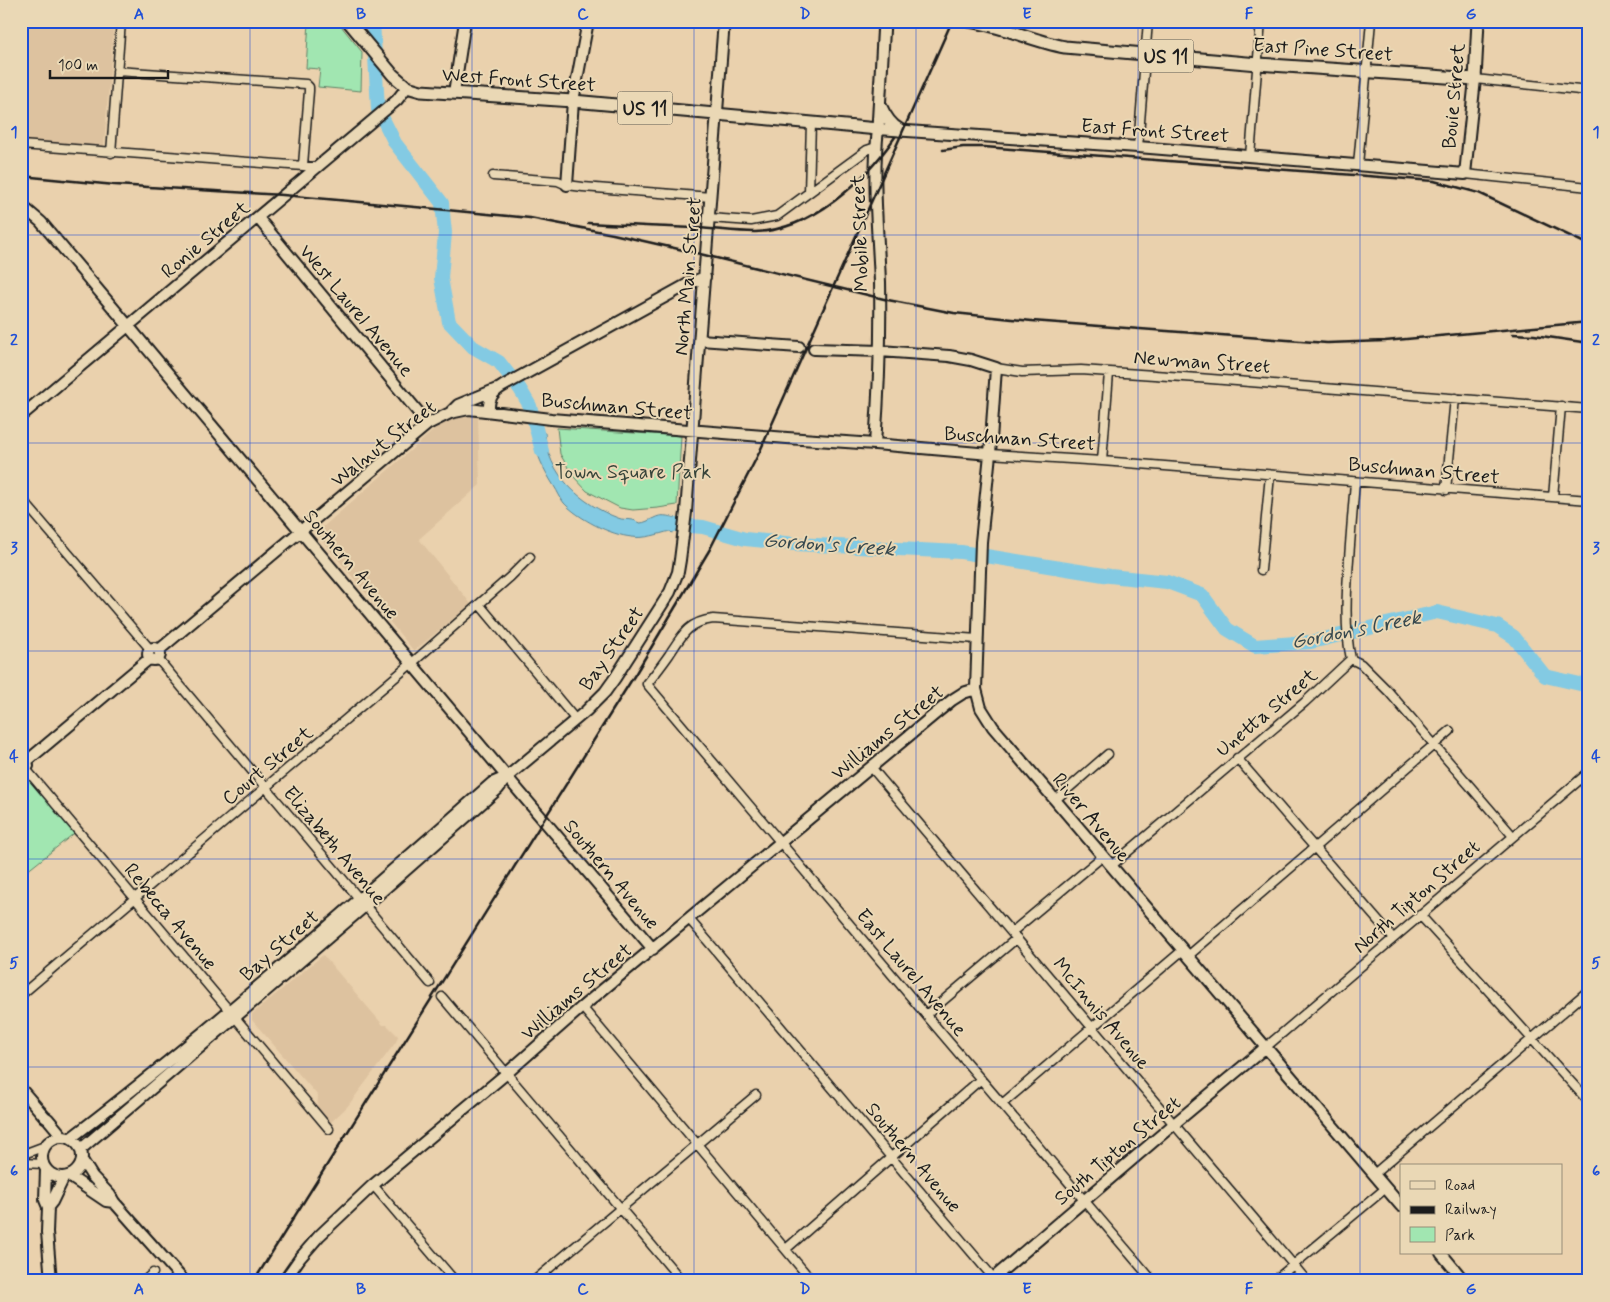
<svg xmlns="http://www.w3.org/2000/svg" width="1610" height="1302" font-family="Mynerve,sans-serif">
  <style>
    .built { fill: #ddc29f }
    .green { fill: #a1e6b1; stroke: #5e8166 }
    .water { fill: #83cae3; stroke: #5a8493 }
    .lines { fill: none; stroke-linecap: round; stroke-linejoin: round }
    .river { stroke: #83cae3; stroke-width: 14 }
    .street-casing { stroke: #1c1c1c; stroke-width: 11 }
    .secondary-casing { stroke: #1c1c1c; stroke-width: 14 }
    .primary-casing { stroke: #1c1c1c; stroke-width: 15 }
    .street { stroke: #ead8b5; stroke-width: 8 }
    .secondary { stroke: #ead8b5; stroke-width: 10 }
    .primary { stroke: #ead8b5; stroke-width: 11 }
    .rail { stroke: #1c1c1c; stroke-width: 2.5 }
    .grid { fill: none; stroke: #1d4ed8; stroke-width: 1; stroke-opacity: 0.55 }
    .labels { text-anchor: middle; stroke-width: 4; stroke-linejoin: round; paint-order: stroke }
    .shield { fill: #ead8b5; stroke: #5a544a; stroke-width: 1 }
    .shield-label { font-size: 19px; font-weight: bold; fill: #1c1c1c }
    .street-label { font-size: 20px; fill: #1c1c1c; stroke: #ead8b5 }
    .park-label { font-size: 20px; fill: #37443a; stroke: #ead8b5 }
    .water-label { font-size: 21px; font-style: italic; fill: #36484e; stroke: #ead8b5 }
    .neatline { fill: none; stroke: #1d4ed8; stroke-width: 2 }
    .grid-label { font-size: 16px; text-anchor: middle; font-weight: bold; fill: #1d4ed8 }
  </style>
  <rect width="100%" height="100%" fill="#ead1ad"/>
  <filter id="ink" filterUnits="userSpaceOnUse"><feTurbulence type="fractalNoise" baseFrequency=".02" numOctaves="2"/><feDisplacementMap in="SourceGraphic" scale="10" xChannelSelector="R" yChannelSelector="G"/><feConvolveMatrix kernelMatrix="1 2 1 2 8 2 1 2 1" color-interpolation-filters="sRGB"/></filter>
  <g filter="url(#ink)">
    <path class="built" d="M21,21H114L104,147L21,140Z
      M478,416L480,485L419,539L471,604L414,651L316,533L434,430L449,419Z
      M323,955L383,1025H387L398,1036L396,1042L347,1107L329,1124L317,1111L318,1096L252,1020V1014Z"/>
    <path class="green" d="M309,21H337L362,52L361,91L318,87L320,69L306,68Z
      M557,428L681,436L677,505L658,508L633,510L620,508L587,491L573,476L560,454Z
      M21,770H23L77,831L21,876Z"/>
    <path class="water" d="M533,433H545C547,474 581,504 618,518C622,520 628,519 633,520C637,521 636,522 640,523C645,523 649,520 654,518C661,514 668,516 676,518L675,531L672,533L670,531C658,534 645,539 632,537C610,535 579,519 564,503C560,498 558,492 554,486C544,470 535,453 533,433Z"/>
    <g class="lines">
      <path class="river" d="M373,21L378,109L395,143L442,203L445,233L441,278L449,322L473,347L499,362L520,389L530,406L542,451
        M657,526L665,524L703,527L745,539L795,544L961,552L1110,576L1167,582L1202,595L1227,629L1255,646L1311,642L1437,612L1497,626L1514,637L1545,676L1580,684L1589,682"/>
      <defs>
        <path id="street" d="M117,71L306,84L309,87V91L303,165
          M1475,79L1589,91
          M21,145L317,167
          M1138,147L1148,21
          M111,153L121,21
          M1250,156L1261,21
          M1358,165L1371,21
          M1465,174L1589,187
          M493,176L558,181L567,185L583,187L711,197
          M809,192L811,123
          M709,218L751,221L777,216L867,150L876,147
          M996,368L1022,372L1081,370L1198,378L1589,409
          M990,454L1102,461L1589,500
          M1102,461L1109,373
          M1446,490L1455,398
          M1553,497L1561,406
          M21,498L150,649
          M1261,570L1270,475
          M479,604L576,720
          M977,639L713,619C688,622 682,635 669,655C662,665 655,674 647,684L926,1015L1153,1281
          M158,659L430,983
          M1351,659L1361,664L1388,691L1512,835
          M1237,758L1393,938
          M871,767L1307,1281
          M26,769L329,1129
          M1055,800L1108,754
          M1111,866L1305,702L1351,659C1346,637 1346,612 1347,590C1349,554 1352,518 1355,482
          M1420,915L1589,1102
          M689,919L996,1281
          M1012,932L1103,856
          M1188,956L1450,731
          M21,995L412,663L510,577L530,557
          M442,997L682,1281
          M582,1007L812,1281
          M926,1015L1017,938
          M1266,1047L1589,772
          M1002,1104L1183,950
          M21,1155L45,1146
          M21,1163L44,1164
          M1374,1174L1589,990
          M373,1185L455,1281
          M786,1249L981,1079
          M144,1281L153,1273
          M534,1281L756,1095
          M798,1281L806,1274
          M1274,1281L1386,1188"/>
        <path id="secondary" d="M454,93L465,21
          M567,185L573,101L588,21
          M21,205L41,222L507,777L653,949
          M258,218L428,424
          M700,340L799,347
          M814,349L880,351L949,356L971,360L996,368L990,454L981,542L976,689L981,708L993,727L1401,1206
          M489,411C488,398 493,392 503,386L690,283L705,277
          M450,413L469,409L551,419L787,438L875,444L990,454
          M21,416L397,100L407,87
          M875,444C879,390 881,336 880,282C878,231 872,180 878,129L1138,147L1465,174L1475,79
          M148 654a6 6 0 1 1 12 0a6 6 0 1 1-12 0Z
          M159,650L428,424L450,413L458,405L497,389
          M27,761L150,658
          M21,770H25L28,766L27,761L23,759
          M21,1089L45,1117L48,1119L63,1137
          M42 1157a20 20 0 1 1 40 0a20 20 0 1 1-40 0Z
          M71,1138C217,1026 354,904 492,783L506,777
          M81,1149L365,906L498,789L507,777L586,711L605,692L615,678L670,592L678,572L680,560L686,512L724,21
          M82,1160L92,1176L110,1195L114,1202L184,1281
          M46,1169L45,1200L48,1207L47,1232L51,1281
          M69,1176L106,1201L114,1202
          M48,1207L52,1202L64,1177
          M1441,1253L1464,1281
          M284,1281L300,1258L319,1236L373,1185L507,1073L582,1007L952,700L963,693L976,689
          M990,1281L1174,1124L1266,1047"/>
        <path id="primary" d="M348,21L393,75L407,87L421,91L573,101L878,129L884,21
          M968,21C1002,25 1032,41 1065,47L1258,64L1475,79L1478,21
          M880,105C884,114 890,125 900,130"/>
      </defs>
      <use href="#street" class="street-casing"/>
      <use href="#secondary" class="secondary-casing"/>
      <use href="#primary" class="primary-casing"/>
      <use href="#street" class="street"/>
      <use href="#secondary" class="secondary"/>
      <use href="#primary" class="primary"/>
      <path class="rail" d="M943,150L963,147H984L1434,181L1479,193L1589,245
        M21,176L115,185L283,195L426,208L530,218L613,234L696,253L888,300L954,313L1032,321L1327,343L1385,341L1589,322
        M588,223C624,225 661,227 698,228C717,229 736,232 755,232C812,230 864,182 895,137
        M1512,334L1534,335L1589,343
        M254,1281L636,673L710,549L760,451L952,21"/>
    </g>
  </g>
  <path class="grid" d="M250,21V1281M472,21V1281M694,21V1281M916,21V1281M1138,21V1281M1360,21V1281M21,235H1589M21,443H1589M21,651H1589M21,859H1589M21,1067H1589"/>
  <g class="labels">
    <g class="shield">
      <rect x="1138.5" y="39.5" width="55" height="33" rx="4"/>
      <rect x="617.5" y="91.5" width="55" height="33" rx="4"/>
    </g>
    <g class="shield-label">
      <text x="1166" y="63">US 11</text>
      <text x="645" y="115">US 11</text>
    </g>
    <g class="street-label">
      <text transform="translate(1323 49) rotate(4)" y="7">East Pine Street</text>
      <text transform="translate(519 79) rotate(4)" y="7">West Front Street</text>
      <text transform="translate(1453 96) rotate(-85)" y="7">Bouie Street</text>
      <text transform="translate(1155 130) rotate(4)" y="7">East Front Street</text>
      <text transform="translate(859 233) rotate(-92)" y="7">Mobile Street</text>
      <text transform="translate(205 239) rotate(-40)" y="7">Ronie Street</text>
      <text transform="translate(687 276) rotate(-85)" y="7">North Main Street</text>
      <text transform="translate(357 310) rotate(50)" y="7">West Laurel Avenue</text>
      <text transform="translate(1202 361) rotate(4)" y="7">Newman Street</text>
      <text transform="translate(617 406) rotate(5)" y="7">Buschman Street</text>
      <text transform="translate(1020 438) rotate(4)" y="7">Buschman Street</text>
      <text transform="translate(383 443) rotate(-38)" y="7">Walnut Street</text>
      <text transform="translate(1424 470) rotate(5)" y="7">Buschman Street</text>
      <text transform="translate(352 564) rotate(50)" y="7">Southern Avenue</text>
      <text transform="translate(611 648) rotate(-55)" y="7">Bay Street</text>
      <text transform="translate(1266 712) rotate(-40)" y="7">Unetta Street</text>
      <text transform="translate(887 732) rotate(-39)" y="7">Williams Street</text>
      <text transform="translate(267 765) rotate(-40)" y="7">Court Street</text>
      <text transform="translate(1092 817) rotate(50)" y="7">River Avenue</text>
      <text transform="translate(335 845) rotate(50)" y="7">Elizabeth Avenue</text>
      <text transform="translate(612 874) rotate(50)" y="7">Southern Avenue</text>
      <text transform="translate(1416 896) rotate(-41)" y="7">North Tipton Street</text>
      <text transform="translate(171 916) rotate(50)" y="7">Rebecca Avenue</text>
      <text transform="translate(279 945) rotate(-41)" y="7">Bay Street</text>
      <text transform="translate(912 972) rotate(50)" y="7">East Laurel Avenue</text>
      <text transform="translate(576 991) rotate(-40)" y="7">Williams Street</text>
      <text transform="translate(1102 1013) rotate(50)" y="7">McInnis Avenue</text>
      <text transform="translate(1117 1150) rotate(-40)" y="7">South Tipton Street</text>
      <text transform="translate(914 1157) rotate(50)" y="7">Southern Avenue</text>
    </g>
    <g class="park-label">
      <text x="633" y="478">Town Square Park</text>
    </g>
    <g class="water-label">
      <text transform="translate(829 544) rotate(4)" y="7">Gordon's Creek</text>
      <text transform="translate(1356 629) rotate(-11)" y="7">Gordon's Creek</text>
    </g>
  </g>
  <rect width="1610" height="1302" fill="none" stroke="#ead8b5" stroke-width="55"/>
  <rect x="1400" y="1164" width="162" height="90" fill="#ead8b5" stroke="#988d78"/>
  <rect x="1410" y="1181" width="25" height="8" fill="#ead8b5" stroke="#988d78"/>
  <text x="1445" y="1190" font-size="15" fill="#1c1c1c">Road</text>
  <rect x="1410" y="1206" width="25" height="8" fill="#1c1c1c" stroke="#988d78"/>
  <text x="1445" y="1214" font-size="15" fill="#1c1c1c">Railway</text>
  <rect x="1410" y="1227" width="25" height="15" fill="#a1e6b1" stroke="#988d78"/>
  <text x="1445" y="1240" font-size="15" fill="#1c1c1c">Park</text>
  <path d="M50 70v8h118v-8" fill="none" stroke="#1c1c1c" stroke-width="2.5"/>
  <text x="58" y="70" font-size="15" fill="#1c1c1c" stroke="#ead8b5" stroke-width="4" paint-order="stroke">100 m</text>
  <rect x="28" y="28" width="1554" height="1246" class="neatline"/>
  <g class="grid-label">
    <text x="139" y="19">A</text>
    <text x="361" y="19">B</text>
    <text x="583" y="19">C</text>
    <text x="805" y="19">D</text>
    <text x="1027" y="19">E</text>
    <text x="1249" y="19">F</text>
    <text x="1471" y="19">G</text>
    <text x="14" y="137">1</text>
    <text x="1596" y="137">1</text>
    <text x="14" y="345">2</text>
    <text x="1596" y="345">2</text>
    <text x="14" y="553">3</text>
    <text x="1596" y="553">3</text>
    <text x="14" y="761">4</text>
    <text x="1596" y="761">4</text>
    <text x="14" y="968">5</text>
    <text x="1596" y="968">5</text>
    <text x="14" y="1176">6</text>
    <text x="1596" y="1176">6</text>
    <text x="139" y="1294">A</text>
    <text x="361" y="1294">B</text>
    <text x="583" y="1294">C</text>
    <text x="805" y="1294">D</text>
    <text x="1027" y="1294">E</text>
    <text x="1249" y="1294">F</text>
    <text x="1471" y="1294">G</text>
  </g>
</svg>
